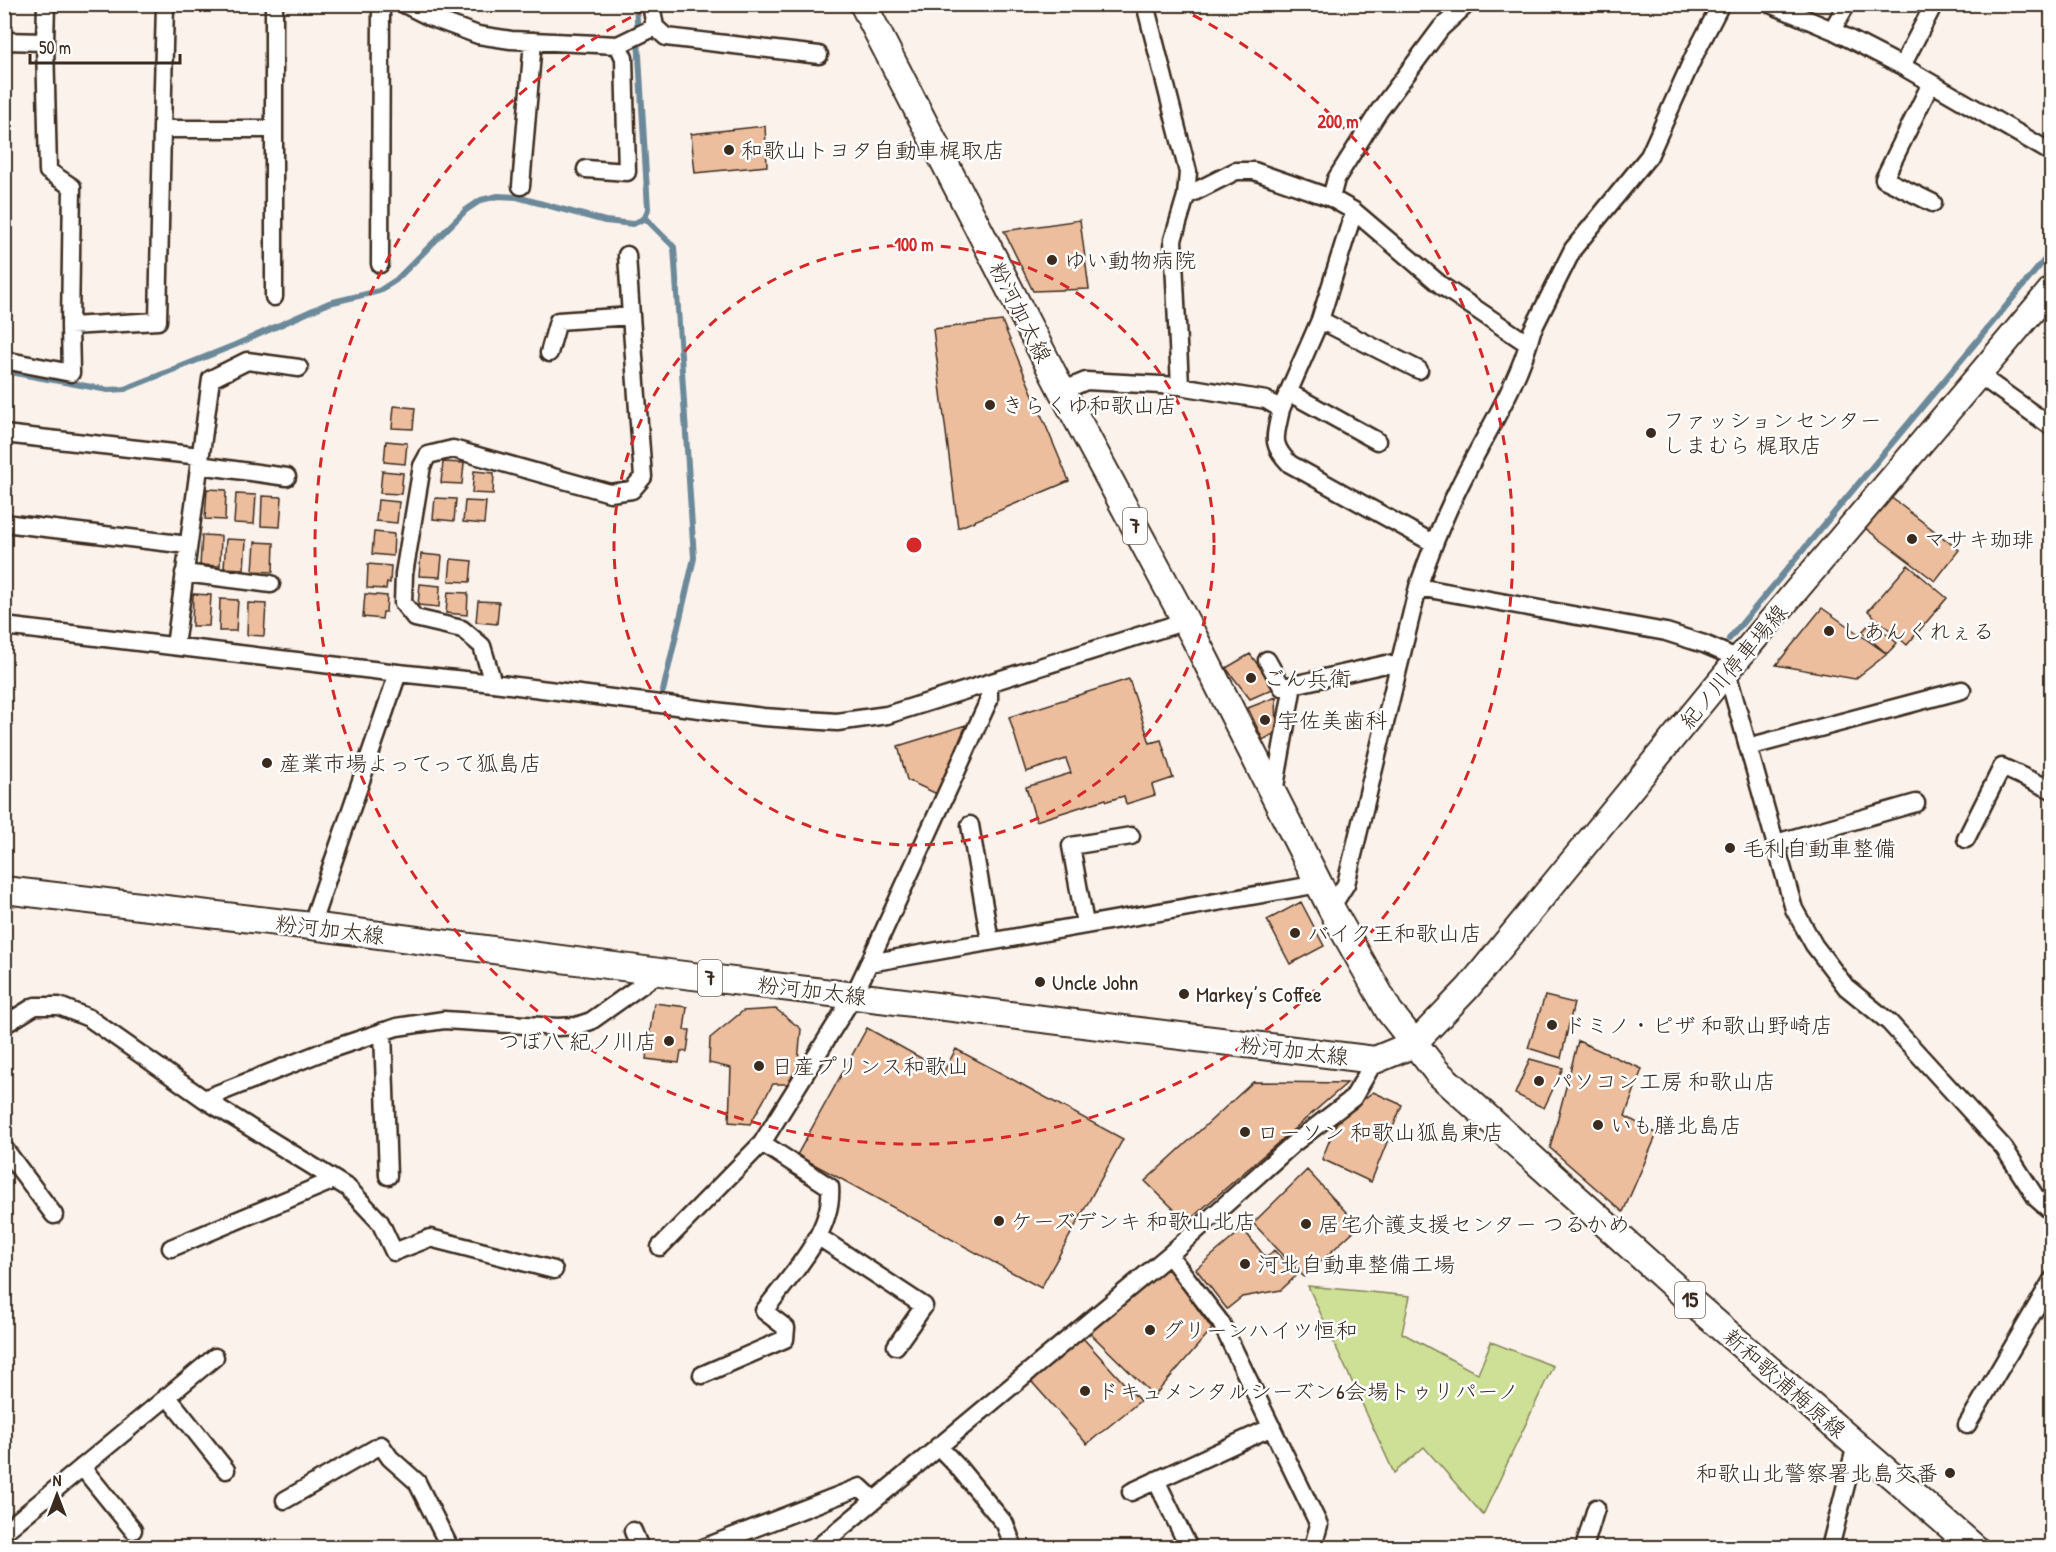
<svg xmlns="http://www.w3.org/2000/svg" width="2056" height="1552" font-family="'Patrick Hand','Klee One',sans-serif">
  <style>
    .green { fill: #cee095; stroke: #84855a; stroke-width: 1.5 }
    .lines { fill: none; stroke-linecap: round; stroke-linejoin: round }
    .stream { stroke: #6c899a; stroke-width: 6 }
    .building { fill: #edbe9d; stroke: #3b2a1e; stroke-width: 1.5 }
    .minor-casing { stroke: #3b2a1e; stroke-width: 21 }
    .secondary-casing { stroke: #3b2a1e; stroke-width: 28 }
    .primary-casing { stroke: #3b2a1e; stroke-width: 30 }
    .minor { stroke: #fff; stroke-width: 16 }
    .secondary { stroke: #fff; stroke-width: 24 }
    .primary { stroke: #fff; stroke-width: 26 }
    .ring { fill: none; stroke: #d62828; stroke-width: 3; stroke-dasharray: 10 8 }
    .poi-dot { fill: #3b2a1e; stroke: #fff; stroke-width: 2 }
    .labels { text-anchor: middle; stroke-width: 5; stroke-linejoin: round; paint-order: stroke }
    .shield { fill: #fff; stroke: #766a62; stroke-width: 1.5 }
    .shield-label { font-size: 21px; font-weight: bold; fill: #3b2a1e }
    .poi-label { font-size: 22px; fill: #3b2a1e; stroke: #fff; text-anchor: start }
    .street-label { font-size: 22px; fill: #3b2a1e; stroke: #fff }
    .centre { fill: #d62828; stroke: #fff; stroke-width: 3 }
    .ring-label { font-size: 18px; text-anchor: middle; font-weight: bold; fill: #d62828; stroke: #fff; stroke-width: 5; stroke-linejoin: round; paint-order: stroke }
  </style>
  <rect width="100%" height="100%" fill="#fbf2eb"/>
  <filter id="ink" filterUnits="userSpaceOnUse"><feTurbulence type="fractalNoise" baseFrequency=".0167" numOctaves="2"/><feDisplacementMap in="SourceGraphic" scale="12" xChannelSelector="R" yChannelSelector="G"/><feConvolveMatrix kernelMatrix="1 2 1 2 8 2 1 2 1" color-interpolation-filters="sRGB"/></filter>
  <g filter="url(#ink)">
    <path class="green" d="M1308,1286L1410,1296L1402,1333L1478,1374L1491,1342L1553,1366L1483,1515L1424,1447L1394,1473Z"/>
    <g class="lines">
      <path class="stream" d="M645,218L674,247L694,558L663,691
        M4,371L108,390L125,389L235,345L329,303L379,291L396,280L466,210L481,200L498,196L517,197L605,221L633,224L645,218L648,209L636,4
        M1729,639L2052,251"/>
    </g>
    <path class="building" d="M765,126L767,166L695,173L691,134Z
      M1080,220L1089,289L1033,291L1004,231Z
      M1002,321L1069,481L958,528L933,329Z
      M394,406L415,408L413,429L392,428Z
      M386,441L407,443L405,464L384,462Z
      M443,462L464,463L462,484L441,483Z
      M382,471L403,473L401,494L380,493Z
      M474,471L494,473L493,494L472,493Z
      M207,489L226,490L225,520L205,519Z
      M236,494L256,495L254,524L234,523Z
      M262,496L282,497L280,527L261,526Z
      M1889,496L1959,550L1935,581L1865,528Z
      M435,498L456,499L454,521L433,519Z
      M378,500L399,502L397,523L376,521Z
      M465,501L486,502L484,524L463,522Z
      M374,532L394,534L393,556L372,554Z
      M202,535L221,536L220,566L200,565Z
      M226,539L246,540L244,569L224,568Z
      M255,542L274,543L273,572L253,571Z
      M421,554L442,556L440,577L419,576Z
      M451,559L472,561L470,582L449,581Z
      M368,564L391,566L390,583L387,582L386,589L367,588Z
      M1908,565L1947,598L1907,645L1868,611Z
      M420,584L440,586L439,607L418,605Z
      M448,592L468,593L467,615L446,613Z
      M193,594L211,595L209,626H192Z
      M365,594L387,596L386,612H383L382,619L363,617Z
      M220,599L238,600L236,631H219Z
      M478,601L499,602L497,624L476,622Z
      M248,603L266,604L264,636L247,635Z
      M1822,608L1887,654L1855,679L1776,665Z
      M1872,621L1897,643L1887,654L1862,632Z
      M1250,654L1275,688L1250,699L1226,668Z
      M1129,679L1150,743L1161,740L1173,778L1152,785L1155,795L1126,804L1124,796L1107,801L1106,799L1036,821L1026,787L1071,773L1066,759L1026,772L1009,717Z
      M1276,697L1277,732L1263,740L1248,708Z
      M966,725L937,794L907,780L898,746Z
      M1301,902L1324,946L1290,964L1267,920Z
      M1545,996L1574,1003L1561,1058L1528,1048Z
      M654,1003L687,1007L684,1030H690L687,1052L681,1051L679,1063L646,1059Z
      M776,1009L801,1029L796,1084H773L750,1124L729,1122L731,1068L709,1063L710,1038L743,1011Z
      M867,1028L944,1071L956,1049L1123,1139L1041,1288L797,1155Z
      M1578,1041L1642,1069L1625,1116L1657,1134L1623,1212L1550,1148Z
      M1530,1059L1563,1068L1544,1108L1515,1094Z
      M1253,1082L1347,1083L1187,1222L1145,1181Z
      M1373,1092L1402,1105L1371,1182L1322,1159L1338,1119Z
      M1307,1170L1359,1226L1304,1277L1253,1223Z
      M1243,1229L1266,1258L1274,1250L1297,1275L1281,1290L1242,1297L1227,1309L1196,1269Z
      M1167,1266L1212,1329L1154,1396L1089,1332Z
      M1081,1336L1140,1401L1087,1444L1031,1381Z"/>
    <g class="lines">
      <defs>
        <path id="minor" d="M165,4L162,129H273
          M274,4V297
          M404,4L432,18L478,35L511,40L618,45L655,27
          M651,4L655,27L666,37L819,55
          M1145,4L1188,172L1186,196L1173,240L1180,386
          M1770,4L1832,30L1902,66L2052,153
          M1832,30L1847,4
          M4,41L45,42L46,4
          M45,42L48,171L72,187L70,326L158,321L162,129
          M1902,66L1934,4
          M1931,83L1884,179L1933,203
          M586,169L627,172L624,58L618,45
          M521,186L533,41
          M1186,196L1236,171H1254L1331,198L1354,211L1442,286L1528,344
          M1331,198L1336,179L1379,111L1441,28L1467,4
          M627,255L631,316
          M380,264L381,4
          M1320,320L1419,370
          M4,360L71,373L70,326
          M1979,375L2052,427
          M1062,391L1086,381L1180,386L1266,400L1281,409C1276,436 1269,443 1290,464L1433,543
          M1288,392L1377,441
          M1281,409L1320,320L1354,211
          M4,434L200,456
          M199,465L287,477
          M4,523L188,545
          M184,573L271,584
          M1418,587L1666,632L1704,644L1739,659
          M4,626L398,673L493,683L763,717L837,722L887,715L1186,621
          M175,646L211,379L247,361L299,368
          M1267,660L1282,687L1293,685
          M1727,672L1794,909L1814,945L1846,987L1889,1022L2004,1148L2037,1199L2052,1212
          M493,683L482,646L462,629L415,618L403,603L404,574L422,466L428,455L453,449L610,493L632,490L643,477L631,316L558,321L549,353
          M1748,747L1962,690
          M1274,792L1293,685L1386,664L1398,667
          M970,825L990,941
          M1966,839L2002,767L2052,790
          M1776,843L1916,803
          M1331,908L1346,884L1418,587C1430,553 1442,521 1458,489C1483,437 1518,387 1532,331L1573,249L1649,156L1694,56L1721,4
          M1085,924L1071,846L1131,836
          M311,926L398,673
          M869,963L989,700V684
          M4,1025L35,1006H59L89,1018L204,1099L322,1052L397,1027L444,1020L558,1027L576,1026L591,1021L660,972
          M383,1031L388,1176
          M204,1099L348,1188L380,1222L394,1252L430,1238L554,1270
          M4,1148L54,1215
          M819,1237L924,1306L896,1346
          M660,1247L762,1143L854,995L869,963L1319,884
          M171,1248L334,1180
          M1169,1255L1221,1323L1319,1525L1314,1543L1316,1548
          M702,1375L785,1339L786,1328L764,1311C789,1277 834,1232 830,1187L762,1143
          M167,1396L226,1470
          M1967,1425L2052,1280
          M938,1446L958,1467L1005,1524L1014,1548
          M82,1467L133,1530
          M1156,1480L1189,1548
          M1131,1492L1272,1427
          M285,1500L381,1445L390,1458L417,1482L450,1548
          M633,1531L640,1548
          M4,1532L215,1357
          M703,1548L860,1487L874,1500
          M817,1548L1169,1255L1293,1144L1353,1098L1375,1060
          M1584,1548L1596,1508
          M1830,1548L1856,1445"/>
        <path id="secondary" d="M1414,1044L1468,988L1727,672L1979,375L2052,288"/>
        <path id="primary" d="M863,4L1062,391L1193,635L1331,908L1389,1011L1437,1072L1694,1304L1975,1548
          M4,890L311,926L660,972L1375,1060L1414,1044"/>
      </defs>
      <use href="#minor" class="minor-casing"/>
      <use href="#secondary" class="secondary-casing"/>
      <use href="#primary" class="primary-casing"/>
      <use href="#minor" class="minor"/>
      <use href="#secondary" class="secondary"/>
      <use href="#primary" class="primary"/>
    </g>
  </g>
  <g class="ring">
    <circle cx="914" cy="545" r="300"/>
    <path d="M1177 7A599 599 0 1 1 651 7"/>
  </g>
  <g class="poi-dot">
    <circle cx="729" cy="150" r="6"/>
    <circle cx="1052" cy="260" r="6"/>
    <circle cx="990" cy="405" r="6"/>
    <circle cx="1651" cy="433" r="6"/>
    <circle cx="1912" cy="539" r="6"/>
    <circle cx="1829" cy="631" r="6"/>
    <circle cx="1251" cy="678" r="6"/>
    <circle cx="1265" cy="720" r="6"/>
    <circle cx="267" cy="763" r="6"/>
    <circle cx="1730" cy="848" r="6"/>
    <circle cx="1295" cy="933" r="6"/>
    <circle cx="1040" cy="982" r="6"/>
    <circle cx="1184" cy="994" r="6"/>
    <circle cx="1552" cy="1025" r="6"/>
    <circle cx="669" cy="1041" r="6"/>
    <circle cx="759" cy="1066" r="6"/>
    <circle cx="1539" cy="1081" r="6"/>
    <circle cx="1598" cy="1125" r="6"/>
    <circle cx="1245" cy="1132" r="6"/>
    <circle cx="999" cy="1221" r="6"/>
    <circle cx="1306" cy="1224" r="6"/>
    <circle cx="1245" cy="1264" r="6"/>
    <circle cx="1150" cy="1330" r="6"/>
    <circle cx="1085" cy="1391" r="6"/>
    <circle cx="1950" cy="1473" r="6"/>
  </g>
  <g class="labels">
    <g class="shield">
      <rect x="1123" y="508" width="24" height="36" rx="4.5"/>
      <rect x="698" y="960" width="24" height="36" rx="4.5"/>
      <rect x="1675" y="1282" width="30" height="36" rx="4.5"/>
    </g>
    <g class="shield-label">
      <text x="1135" y="533">7</text>
      <text x="710" y="985">7</text>
      <text x="1690" y="1307">15</text>
    </g>
    <g class="poi-label">
      <text x="741" y="158">和歌山トヨタ自動車梶取店</text>
      <text x="1064" y="268">ゆい動物病院</text>
      <text x="1002" y="413">きらくゆ和歌山店</text>
      <text x="1663" y="428">ファッションセンター<tspan x="1663" dy="25">しまむら 梶取店</tspan></text>
      <text x="1924" y="547">マサキ珈琲</text>
      <text x="1841" y="639">しあんくれぇる</text>
      <text x="1263" y="686">ごん兵衛</text>
      <text x="1277" y="728">宇佐美歯科</text>
      <text x="279" y="771">産業市場よってって狐島店</text>
      <text x="1742" y="856">毛利自動車整備</text>
      <text x="1307" y="941">バイク王和歌山店</text>
      <text x="1052" y="990">Uncle John</text>
      <text x="1196" y="1002">Markey’s Coffee</text>
      <text x="1564" y="1033">ドミノ・ピザ 和歌山野崎店</text>
      <text x="657" y="1049" text-anchor="end">つぼ八 紀ノ川店</text>
      <text x="771" y="1074">日産プリンス和歌山</text>
      <text x="1551" y="1089">パソコン工房 和歌山店</text>
      <text x="1610" y="1133">いも膳北島店</text>
      <text x="1257" y="1140">ローソン 和歌山狐島東店</text>
      <text x="1011" y="1229">ケーズデンキ 和歌山北店</text>
      <text x="1318" y="1232">居宅介護支援センター つるかめ</text>
      <text x="1257" y="1272">河北自動車整備工場</text>
      <text x="1162" y="1338">グリーンハイツ恒和</text>
      <text x="1097" y="1399">ドキュメンタルシーズン6会場トゥリパーノ</text>
      <text x="1938" y="1481" text-anchor="end">和歌山北警察署北島交番</text>
    </g>
    <g class="street-label">
      <text transform="translate(1021 312) rotate(63)" y="8">粉河加太線</text>
      <text transform="translate(1733 666) rotate(-50)" y="8">紀ノ川停車場線</text>
      <text transform="translate(330 929) rotate(7)" y="8">粉河加太線</text>
      <text transform="translate(812 990) rotate(7)" y="8">粉河加太線</text>
      <text transform="translate(1294 1050) rotate(7)" y="8">粉河加太線</text>
      <text transform="translate(1785 1383) rotate(41)" y="8">新和歌浦梅原線</text>
    </g>
  </g>
  <circle cx="914" cy="545" r="9" class="centre"/>
  <g class="ring-label">
    <text x="1338" y="128">200 m</text>
    <text x="914" y="251">100 m</text>
  </g>
  <rect width="2056" height="1552" fill="none" stroke="#fff" stroke-width="24"/>
  <rect x="12" y="12" width="2032" height="1528" fill="none" stroke="#3b2a1e" stroke-width="2" filter="url(#ink)"/>
  <g transform="translate(57 1495)" stroke="#ffffff" stroke-width="4.5" paint-order="stroke">
  <path d="M0-4.5L10 22L0 15L-10 22Z" fill="#3b2a1e"/>
  <text y="-9" font-size="16" font-weight="bold" text-anchor="middle" fill="#3b2a1e">N</text>
  </g>
  <path d="M30 54v9h150v-9" fill="none" stroke="#3b2a1e" stroke-width="3"/>
  <text x="39" y="54" font-size="18" fill="#3b2a1e" stroke="#ffffff" stroke-width="4.5" paint-order="stroke">50 m</text>
</svg>
